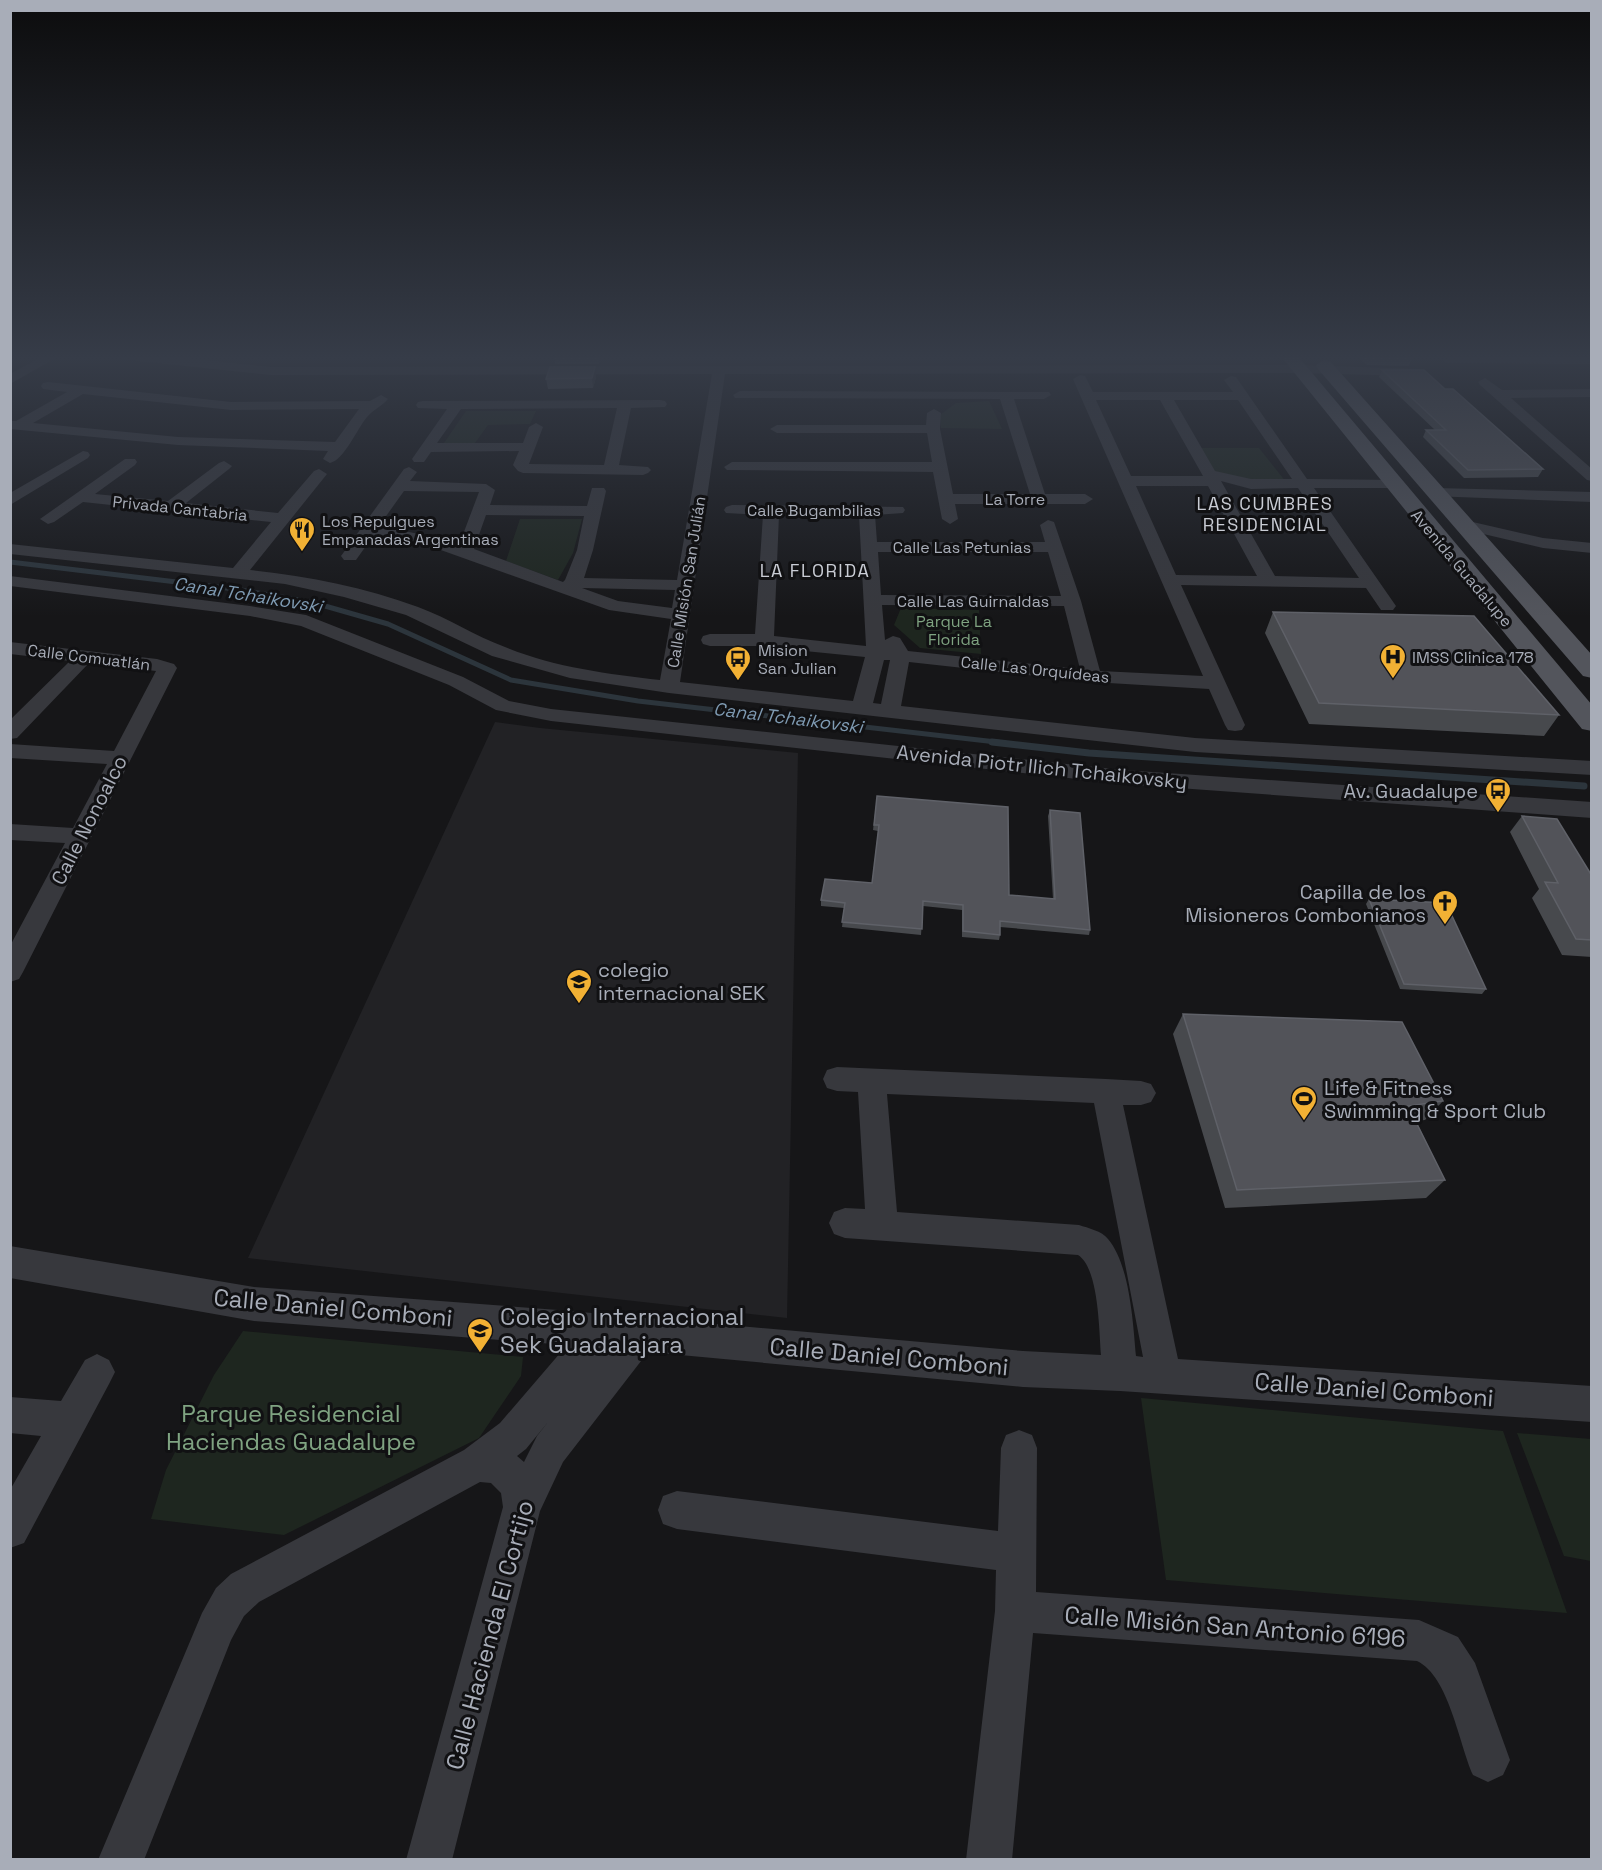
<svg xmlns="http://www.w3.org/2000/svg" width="1602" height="1870" font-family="'Space Grotesk',sans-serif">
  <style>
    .built { fill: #222225 }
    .green { fill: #1e261f }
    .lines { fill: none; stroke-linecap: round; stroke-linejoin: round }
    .stream-far1 { stroke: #2c353c; stroke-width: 5 }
    .stream { stroke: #2c353c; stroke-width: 7 }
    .minor { fill: #37383d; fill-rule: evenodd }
    .major { fill: #53555c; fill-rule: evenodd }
    .wall { fill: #47494d }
    .shaded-wall { fill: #2f3033 }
    .building { fill: #525359; stroke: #5f6168; stroke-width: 1.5 }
    .labels { text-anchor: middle; stroke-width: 6; stroke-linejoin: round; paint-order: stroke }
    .far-street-label { font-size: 16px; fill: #a8adb8; stroke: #111113 }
    .far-poi-label { font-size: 16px; fill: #a8adb8; stroke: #111113; text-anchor: start }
    .far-park-label { font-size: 16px; fill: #7fa381; stroke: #111113 }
    .far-neighbourhood-label { font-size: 18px; letter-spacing: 1.5px; fill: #c9ccd4; stroke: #111113 }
    .far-water-label { font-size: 18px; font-style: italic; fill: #7f9bb3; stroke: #111113 }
    .street-label { font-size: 20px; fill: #a8adb8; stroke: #111113 }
    .poi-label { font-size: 20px; fill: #a8adb8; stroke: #111113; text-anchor: end }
    .near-street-label { font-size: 24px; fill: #a8adb8; stroke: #111113 }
    .near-poi-label { font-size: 24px; fill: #a8adb8; stroke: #111113; text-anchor: start }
    .near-park-label { font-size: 24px; fill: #7fa381; stroke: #111113 }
  </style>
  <rect width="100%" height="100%" fill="#161618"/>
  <path class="built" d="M495,722L540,728L798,753L787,1318L248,1258Z"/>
  <path class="green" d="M989,401L1002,429L941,428L940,415L956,403Z
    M466,411H536L530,424L488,425L475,443H444Z
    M1201,448H1259L1286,482H1250L1214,473Z
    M520,519H582L573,553L558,580L506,561Z
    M901,608L979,610L981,654L920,648L894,625Z
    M243,1331L523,1357L521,1376L479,1438L284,1535L151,1519L166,1470L214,1375Z
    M1141,1398L1503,1431L1567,1613L1166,1580Z
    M1517,1433L1591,1439V1561L1564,1556Z"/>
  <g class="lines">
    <path class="stream-far1" d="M10,562L235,589L311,602L388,624L511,680L638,701L1005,743"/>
    <path class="stream" d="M992,742L1089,753L1584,786"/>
    <path class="minor" d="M45,355H61L10,384V374Z
      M114,355H159L271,367L1300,365L1419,369L1420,372L1419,375L1414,376L1300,373L725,374L680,682L853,701L865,657L755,646H710L703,644L701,640L703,636L710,634H755L763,515L726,513L724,510L726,507L732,505L903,507L905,510L903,513L875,515L877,542H1045L1040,525L1048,520L1054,522L1081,601L1100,671L1203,676L1073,379L1080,375L1085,376L1093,392H1233L1224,380L1231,376L1236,377L1307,479L1397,480L1400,483L1397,486L1392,488H1314L1396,606L1393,610H1381L1366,588L1181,585L1245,725L1242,730L1235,731L1228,730L1225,725L1209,689L1092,682L909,662L901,706L1195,738L1592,761V775L1195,752L669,693L570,678L492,656L406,615L344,597L285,584L10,554V544L233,568L271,522L83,502L54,522L48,524L40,519L125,459H135L137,462L135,465L95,494L168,501L219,463L224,461L232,466L229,469L186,503L278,513L314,471L319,469L327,474L250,570C306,576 365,587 418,607C448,618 475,636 505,647C553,667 608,674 660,680L671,619L609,610L438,549L373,536L356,560H344L341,556L404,469L409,467L417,472L410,481L486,484L495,490L490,505L587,506L592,488H604L606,491L593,550L584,578L677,580L712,374L271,375L120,359ZM1096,400H1160L1203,476H1131ZM1174,400H1238L1292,479H1251L1215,471ZM1221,481L1251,489L1298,488L1359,578L1275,576ZM1136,486H1208L1257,576L1176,575ZM404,491L479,492L459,545L419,534L379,526ZM486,515L584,516L577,550L565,580L563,582L474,549ZM779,515H859L866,646L774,636ZM878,552H1048L1061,596L881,595ZM582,588L675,590L672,608L618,601ZM882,605L1064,606L1080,669L908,651L900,638L893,636L885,640ZM884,660H890L881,704L873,703Z
      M1450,356H1592V364L1445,363L1444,360Z
      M1485,378L1502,390L1592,389V397L1511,398L1592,469V481L1587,480L1480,385L1478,382Z
      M48,382L231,402L370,401L381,395L388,399C382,406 374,409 367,417C357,429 344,460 330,463L323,459L328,451L178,445L10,429V421H16L67,392L43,389L41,386L43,383ZM83,394L231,410L359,409L335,442L178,437L33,423Z
      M740,391L1049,392L1051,395L1044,399H1014L1045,494H1085L1093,499L1085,504H955L958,519L950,524L942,519L933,472L727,470L724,467L732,462H932L927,433H777L770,429L777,425H926L927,413L934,409L941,413L940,429L953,494H1030L1000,399L735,398L733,395Z
      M660,400L665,401L667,404L665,407L631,408L619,465L648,467L651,470L648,473L643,475L523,473L518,471L513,465L519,451L431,452L424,462H414L412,459L447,409L418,408L416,405L418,402L423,401ZM617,408L604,465L529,464L543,427L536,423L529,427L523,443H437L461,409Z
      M83,451L88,452L90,455L88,458L10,505V493Z
      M1436,488L1592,492V502L1430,496L1428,493L1430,490Z
      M1464,520L1543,538L1592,543V553L1543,548L1458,528L1456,525Z
      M10,576L250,606L306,615L463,677L509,701L551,709L1123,770L1592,802V818L1123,784L551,721L496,710L449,685L301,626L250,616L10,586Z
      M10,642L157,659L174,664L177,668L23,972L19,979L10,982V946L65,843L10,840V824L73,828L107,764L10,758V744L114,751L156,671L89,663L17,738L10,739V720L70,661L10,654Z
      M837,1067L1106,1079L1141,1081L1151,1084L1156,1093L1151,1102L1141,1105H1123L1178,1359L1592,1386V1422L1120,1391L1023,1387L648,1352L563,1462L540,1511L452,1860H406L503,1507L501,1493L491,1483L480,1482L259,1602L244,1616L231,1640L144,1860H98L202,1613L216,1588L231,1574L464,1450L500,1423L567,1345L254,1321L10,1278V1246L254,1287L558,1310L1023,1351L1101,1355C1099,1331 1099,1268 1078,1255L845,1238L834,1234L829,1223L834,1212L845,1208L865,1209L858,1092L837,1091L827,1088L823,1079L827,1070ZM887,1094L1094,1103L1143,1357L1136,1356C1133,1323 1130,1265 1108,1239C1102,1231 1088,1228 1079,1225L897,1212ZM548,1422L537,1436L524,1462L517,1456L526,1449Z
      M97,1354L109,1360L115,1372L109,1384L24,1543L10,1548V1490L41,1436L10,1433V1397L61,1401L85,1360Z
      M1019,1430L1032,1435L1037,1448L1036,1592L1419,1620L1458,1637L1475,1663L1510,1760L1503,1775L1488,1782L1473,1775C1459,1744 1449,1676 1417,1661L1033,1633L1012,1860H966L995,1611L996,1570L677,1529L663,1524L658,1510L663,1496L677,1491L998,1531L1001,1448L1006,1435Z"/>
    <path class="major" d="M1280,355H1297L1592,705V731L1582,729Z
      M1324,360L1330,361L1592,655V678L1583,676L1318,369L1316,365Z"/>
  </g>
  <path class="wall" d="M554,355H601L599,364H555Z
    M1357,355H1412L1413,356L1409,366L1367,365Z
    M1382,370L1445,389L1543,469L1538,477L1464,478L1423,437L1426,430H1435L1379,377Z
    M596,377L593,388L548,389L546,379Z
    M1273,612L1559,715L1544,736L1309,724L1265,633Z
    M877,796L1009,895L1053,899L1048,816L1050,810L1090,930L1089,935L1000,927V935L999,940L962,937V910L923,906L921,935L842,927L844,908L821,906V900L872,883L878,831L873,830Z
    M1522,816L1592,876V957L1562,955L1532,898L1539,889L1510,832Z
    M1369,899L1486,989L1482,994L1400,989L1366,904Z
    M1183,1014L1443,1101L1425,1120L1416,1121L1445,1180L1426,1198L1225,1208L1173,1034Z"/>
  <path class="shaded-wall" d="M598,355H601L599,364Z
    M595,367L596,377L593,388L592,378Z"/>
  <path class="building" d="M1377,355H1412L1413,356Z
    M550,367H595L592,378L546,379Z
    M1382,370H1424L1445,389H1453L1543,469L1468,470L1426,430H1446Z
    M1273,612L1474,616L1559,715L1319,703Z
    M877,796L1008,807L1009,895L1055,899L1050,810L1080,813L1090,930L1000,921V935L963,931V905L923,901L922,929L842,922L845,903L821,900L825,879L872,883L879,825H874Z
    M1522,816L1557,819L1592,876V940L1576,939L1545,882L1558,883Z
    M1369,899L1446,903L1486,989L1404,984Z
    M1183,1014L1402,1022L1443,1101L1408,1106L1445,1180L1237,1190Z"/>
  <linearGradient id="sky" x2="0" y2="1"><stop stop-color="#0c0c0d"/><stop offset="0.58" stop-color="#363c48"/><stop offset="1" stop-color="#363c48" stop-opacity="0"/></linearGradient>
  <rect width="1602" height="617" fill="url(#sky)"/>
  <defs>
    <symbol id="restaurant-pin" viewBox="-11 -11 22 30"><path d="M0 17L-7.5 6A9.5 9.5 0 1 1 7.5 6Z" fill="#f2b134" stroke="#111113"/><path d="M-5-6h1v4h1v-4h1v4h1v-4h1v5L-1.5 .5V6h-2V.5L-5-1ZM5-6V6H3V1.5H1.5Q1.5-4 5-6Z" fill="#111"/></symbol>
    <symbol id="hospital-pin" viewBox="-11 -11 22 30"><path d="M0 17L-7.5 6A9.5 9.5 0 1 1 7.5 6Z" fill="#f2b134" stroke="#111113"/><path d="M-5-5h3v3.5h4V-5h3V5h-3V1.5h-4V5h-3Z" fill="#111"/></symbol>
    <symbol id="bus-pin" viewBox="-11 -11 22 30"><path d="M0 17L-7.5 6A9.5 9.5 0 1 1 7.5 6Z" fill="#f2b134" stroke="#111113"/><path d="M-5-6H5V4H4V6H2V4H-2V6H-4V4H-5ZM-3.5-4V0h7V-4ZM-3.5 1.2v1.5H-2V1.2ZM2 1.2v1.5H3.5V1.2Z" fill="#111"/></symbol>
    <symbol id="church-pin" viewBox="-11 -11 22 30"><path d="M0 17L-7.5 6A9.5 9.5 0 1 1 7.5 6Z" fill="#f2b134" stroke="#111113"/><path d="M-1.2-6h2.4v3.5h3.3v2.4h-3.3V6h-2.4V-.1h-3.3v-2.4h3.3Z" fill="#111"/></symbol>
    <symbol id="school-pin" viewBox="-11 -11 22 30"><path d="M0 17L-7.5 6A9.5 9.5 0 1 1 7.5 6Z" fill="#f2b134" stroke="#111113"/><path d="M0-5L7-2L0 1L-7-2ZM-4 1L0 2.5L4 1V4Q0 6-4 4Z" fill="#111"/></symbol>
    <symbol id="stadium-pin" viewBox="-11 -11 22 30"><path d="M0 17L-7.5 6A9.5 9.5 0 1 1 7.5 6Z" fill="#f2b134" stroke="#111113"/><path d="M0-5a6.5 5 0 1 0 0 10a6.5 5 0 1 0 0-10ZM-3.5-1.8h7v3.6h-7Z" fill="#111"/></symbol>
    <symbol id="university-pin" viewBox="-11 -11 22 30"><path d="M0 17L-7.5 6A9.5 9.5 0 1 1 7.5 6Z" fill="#f2b134" stroke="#111113"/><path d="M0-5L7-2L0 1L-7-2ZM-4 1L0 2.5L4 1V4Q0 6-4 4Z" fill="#111"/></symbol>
  </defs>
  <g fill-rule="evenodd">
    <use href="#restaurant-pin" x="287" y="515" width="30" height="40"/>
    <use href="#hospital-pin" x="1378" y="642" width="30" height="40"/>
    <use href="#bus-pin" x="723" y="644" width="30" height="40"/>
    <use href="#bus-pin" x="1483" y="776" width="30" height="40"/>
    <use href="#church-pin" x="1430" y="888" width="30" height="40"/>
    <use href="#school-pin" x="564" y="967" width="30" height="40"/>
    <use href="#stadium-pin" x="1289" y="1084" width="30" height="40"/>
    <use href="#university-pin" x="465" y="1316" width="30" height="40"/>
  </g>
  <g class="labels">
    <g class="far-street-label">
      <text x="1015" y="505">La Torre</text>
      <text transform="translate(180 508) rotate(6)" y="6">Privada Cantabria</text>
      <text x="814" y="516">Calle Bugambilias</text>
      <text x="962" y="553">Calle Las Petunias</text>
      <text transform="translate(1462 568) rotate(50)" y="6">Avenida Guadalupe</text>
      <text transform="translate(686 582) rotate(-81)" y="6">Calle Misión San Julián</text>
      <text x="973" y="607">Calle Las Guirnaldas</text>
      <text transform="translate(89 657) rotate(7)" y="6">Calle Comuatlán</text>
      <text transform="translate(1035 669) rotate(6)" y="6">Calle Las Orquídeas</text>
    </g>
    <g class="far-poi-label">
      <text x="322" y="527">Los Repulgues<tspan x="322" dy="18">Empanadas Argentinas</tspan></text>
      <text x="758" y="656">Mision<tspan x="758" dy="18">San Julian</tspan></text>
      <text x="1412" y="663">IMSS Clinica 178</text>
    </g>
    <g class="far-park-label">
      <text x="954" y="627">Parque La<tspan x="954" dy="18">Florida</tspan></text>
    </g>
    <g class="far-neighbourhood-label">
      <text x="1265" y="510">LAS CUMBRES<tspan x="1265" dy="21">RESIDENCIAL</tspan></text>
      <text x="815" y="577">LA FLORIDA</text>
    </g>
    <g class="far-water-label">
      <text transform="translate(248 595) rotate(9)" y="6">Canal Tchaikovski</text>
      <text transform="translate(788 718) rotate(7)" y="6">Canal Tchaikovski</text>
    </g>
    <g class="street-label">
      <text transform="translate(1042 767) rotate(6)" y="7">Avenida Piotr Ilich Tchaikovsky</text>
      <text transform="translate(89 820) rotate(-63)" y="7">Calle Nonoalco</text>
    </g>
    <g class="poi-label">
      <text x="1478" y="798">Av. Guadalupe</text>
      <text x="1426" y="899">Capilla de los<tspan x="1426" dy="23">Misioneros Combonianos</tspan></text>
      <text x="598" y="977" text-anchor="start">colegio<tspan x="598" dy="23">internacional SEK</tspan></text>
      <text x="1324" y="1095" text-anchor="start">Life &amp; Fitness<tspan x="1324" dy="23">Swimming &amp; Sport Club</tspan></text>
    </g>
    <g class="near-street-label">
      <text transform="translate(333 1308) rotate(5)" y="8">Calle Daniel Comboni</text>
      <text transform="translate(889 1357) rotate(5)" y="8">Calle Daniel Comboni</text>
      <text transform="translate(1374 1390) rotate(4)" y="8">Calle Daniel Comboni</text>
      <text transform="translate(1235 1627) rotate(4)" y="8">Calle Misión San Antonio 6196</text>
      <text transform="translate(490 1635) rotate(-75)" y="8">Calle Hacienda El Cortijo</text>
    </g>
    <g class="near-poi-label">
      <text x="500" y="1325">Colegio Internacional<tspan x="500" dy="28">Sek Guadalajara</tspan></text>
    </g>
    <g class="near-park-label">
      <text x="291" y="1422">Parque Residencial<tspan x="291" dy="28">Haciendas Guadalupe</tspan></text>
    </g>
  </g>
  <rect width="1602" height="1870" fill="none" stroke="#a8adb8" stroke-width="24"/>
</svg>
